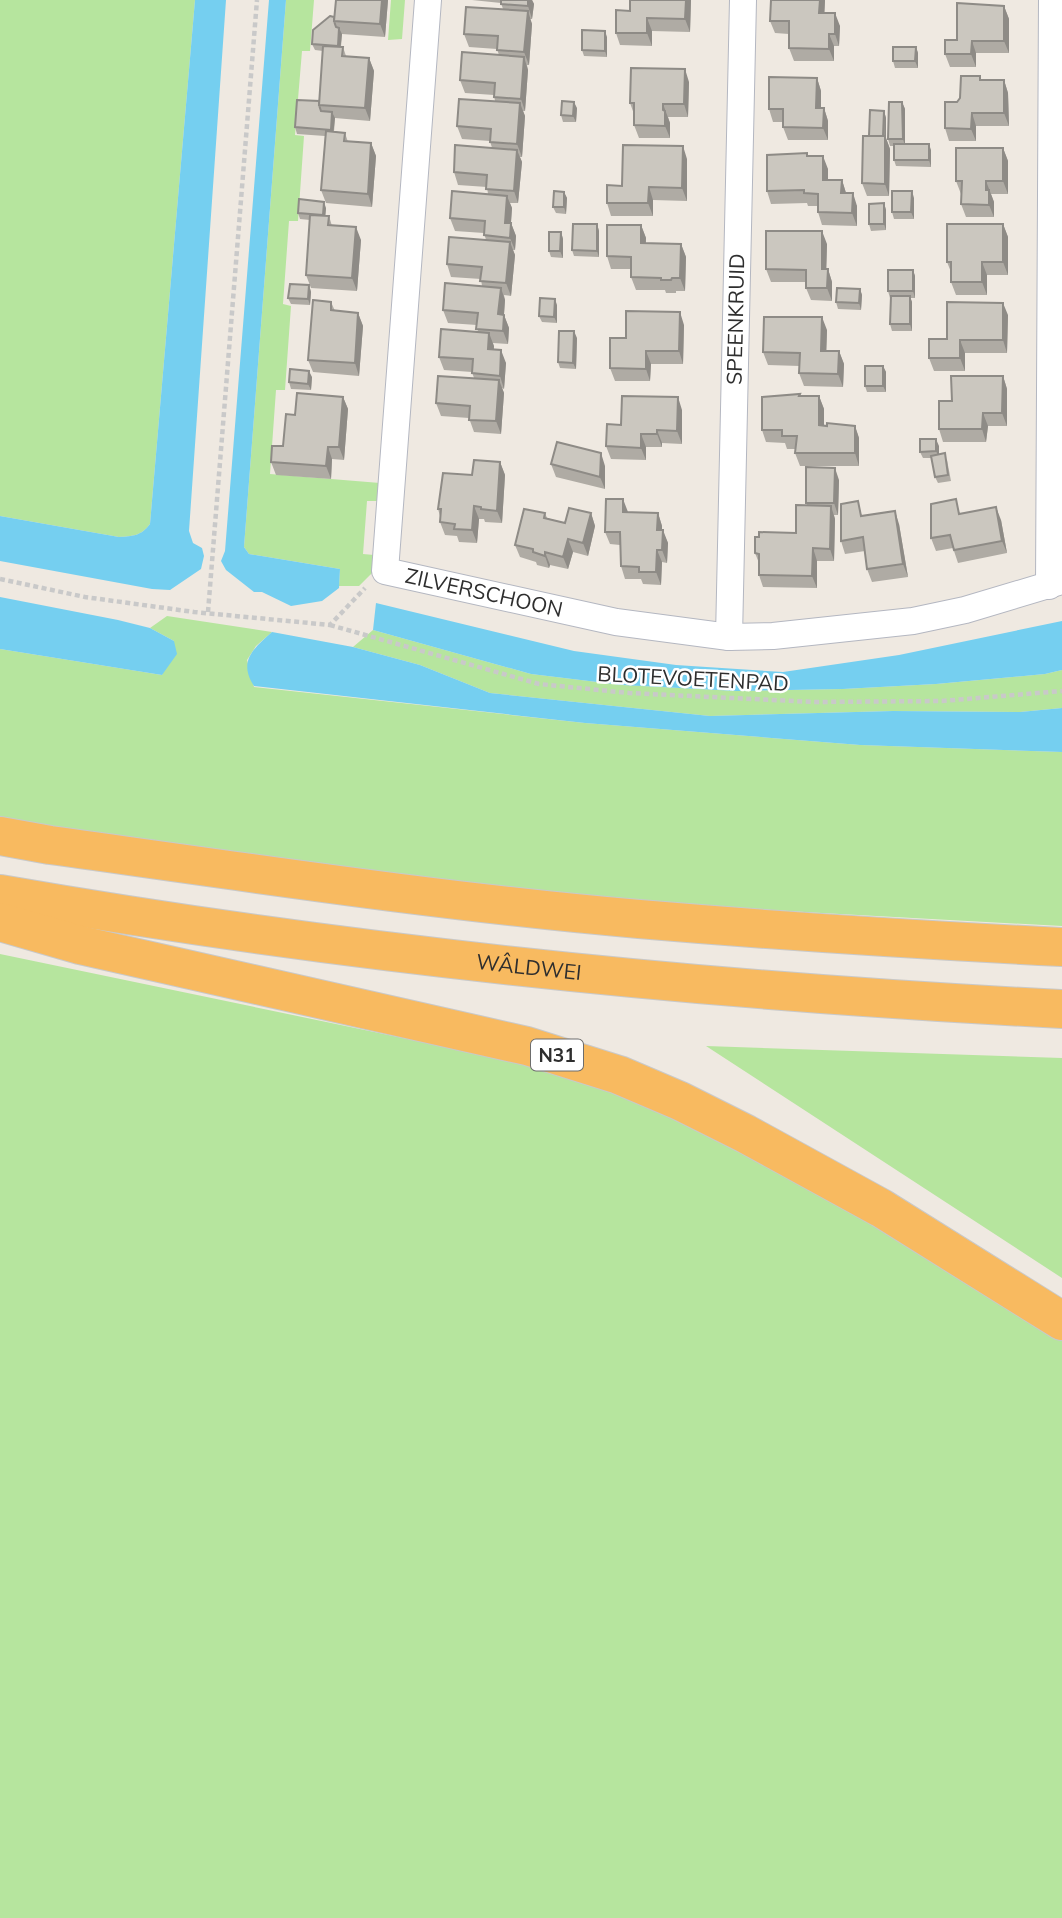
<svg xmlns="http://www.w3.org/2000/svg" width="1062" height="1918" font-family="Mulish,sans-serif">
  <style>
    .green { fill: #b6e59e }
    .water { fill: #75cff0 }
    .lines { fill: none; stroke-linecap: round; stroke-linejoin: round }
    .minor-casing { stroke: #b4b7c1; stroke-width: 28 }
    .trunk-casing { stroke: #c9c9c9; stroke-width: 40 }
    .path { stroke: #c9c9c9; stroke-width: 4.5; stroke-dasharray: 5 3.5; stroke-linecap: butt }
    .minor { stroke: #fff; stroke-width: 26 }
    .trunk { stroke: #f8ba60; stroke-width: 38 }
    .wall { fill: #afaba4 }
    .shaded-wall { fill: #8e8b86 }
    .building { fill: #cbc7bf; stroke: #8e8b86; stroke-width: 2 }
    .labels { text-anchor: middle; stroke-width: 5; stroke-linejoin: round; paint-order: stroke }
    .shield { fill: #fff; stroke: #6d6d6d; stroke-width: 2 }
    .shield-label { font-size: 19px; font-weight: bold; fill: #2e2e2e }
    .street-label { font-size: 21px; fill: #2e2e2e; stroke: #fff }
  </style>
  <rect width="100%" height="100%" fill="#efe9e1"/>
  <path class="green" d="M0,0H195L150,524C141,536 133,536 119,537L0,516Z
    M286,0H314L310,51H302L295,135L304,136L298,221H289L283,304L291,306L285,390H276L270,474L380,483L378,501H367L363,554L374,555L373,572L359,586H339L340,569L249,554L244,547Z
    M391,0H405L402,39L388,40Z
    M167,616L272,632L256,646L247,660L254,687L585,723L860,745L1062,752V926C842,914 622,905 404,878C269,862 134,839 0,819V649L162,675L174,641L150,628Z
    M373,630L531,674L622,685L737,691L843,689L936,684L1045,674L1062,670V708L1020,712L893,711L710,716L490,693L420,665L353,647Z
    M0,954L595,1078L742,1145L1062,1338V1918H0Z
    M706,1046L1062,1058V1278Z"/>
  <path class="water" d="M195,0H226L189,531L193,543L202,548L204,556L201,569L170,590L152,589L0,561V516L119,537C133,536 141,536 150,524Z
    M269,0H286L244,547L249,554L340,569L339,588L322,601L291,606L262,592H254L226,570L221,561L225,551Z
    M0,597L118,620L150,628L174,641L177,654L162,675L0,649Z
    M376,603L574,651L676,665L783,672L899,655L1062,621V670L1045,674L936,684L843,689L737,691L622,685L531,674L373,630Z
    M272,632L353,647L420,665L490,693L710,716L893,711L1020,712L1062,708V752L860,745L585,723L254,686C238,661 253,649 272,632Z"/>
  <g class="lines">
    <defs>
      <g id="minor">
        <path id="s1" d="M428,0L385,571L616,622L729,637L773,636L913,621L965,610L1062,581"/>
        <path d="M1049,586L1052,0"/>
        <path id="s2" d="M729,637L743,0"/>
      </g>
      <g id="trunk">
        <path d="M0,836L50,845C246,872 442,902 639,919C780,931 921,940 1062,947"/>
        <path id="s3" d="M0,894C351,955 706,991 1062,1009"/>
        <path d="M0,922L80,945L527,1046L619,1075L680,1101L746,1134L881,1208L1062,1321"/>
      </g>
    </defs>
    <use href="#minor" class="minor-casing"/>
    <use href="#trunk" class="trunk-casing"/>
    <path class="path" d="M0,579L85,597L194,612L330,625L365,588
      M208,612L257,0
      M330,625L539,684L629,693L814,702L942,701L1062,691"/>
    <use href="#minor" class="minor"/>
    <use href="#trunk" class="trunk"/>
  </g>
  <path class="wall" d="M388,0L385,37L342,34L341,47H343L346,56L369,58L374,71L370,121L335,118L334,132L345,133L348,142L371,143L376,156L372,207L326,203L321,190L325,136L297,134L295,127L319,101L323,51L315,50L312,44L334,17Z
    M472,0H532L534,4L532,19H530L532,24L529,65H527L528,70L525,111H523L525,116L522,157H520L522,162L518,203H510L512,208L511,223L516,236L515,250H513L515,255L511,296L504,295L505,300L504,315L509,328L508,344L493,343L494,350L506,363L504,389L502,388L504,393L501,434L474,432L469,418L441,416L436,403L474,378L472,372L444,370L439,357L478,332L477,325L448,323L443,310L482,286L481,279L451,277L447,264L486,240L484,233L455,231L450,218L488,194L487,187L458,185L454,172L492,148L490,141L462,139L457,126L495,101L494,95L465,93L460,80L499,55L497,49L469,47L464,34L503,9L501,3Z
    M691,0L690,32L652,31V46L620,45L616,33L630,11Z
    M825,0L824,13L840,26L839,46H834V61H794L789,48V34L775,33L770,21Z
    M1004,6L1009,19V53H976V67H950L945,54L957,40Z
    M607,37V57L584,56L582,50Z
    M916,47L918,53V68H895L893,61Z
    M817,78L821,91V108H824L828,121V140H788L783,127V122H773L769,109Z
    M981,80H1004L1008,93L1009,126H976V141H949L945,128L957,102Z
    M689,82L688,117H668L670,123V138H639L634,125V114L630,103Z
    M902,102L905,109V144L931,150V167L896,166L894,160V146H890L888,139Z
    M577,108L576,122H563L561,115Z
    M884,111L886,118V138L890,149L889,196H867L862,183L869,136Z
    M1003,148L1008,161V194H991L994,202V217H966L961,204V194L956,181Z
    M808,156L828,169V180H842L846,193L857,206V226L822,225L818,212V206H808L807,203L771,204L767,191Z
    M687,159V201L653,200V216H611L607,203Z
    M564,192L567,198L566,214L556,213L553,207Z
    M914,198V219H894L892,212Z
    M884,203L886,210V230L871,231L869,224Z
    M326,208L325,216H329L332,226L361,240L357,291L311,288L306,275L310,220L300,219L298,213Z
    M597,224L599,231V257L574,256L572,250Z
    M1003,224L1008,237V275H987V295H956L951,282V272L947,262Z
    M641,225L646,238V243L681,244L686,257L685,291H676V293H666L665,290H636L631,277V269H611L607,256Z
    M561,232L563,239V258L551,257L549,251Z
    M827,244L826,269H828L832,282V301L811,300L806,288V282H771L766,269Z
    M913,270L915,276V298H910L912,302V331H892L890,324V298L888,291Z
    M309,285L311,292L310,305L291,304L288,298Z
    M860,289L862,295L861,310L838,309L836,302Z
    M331,302L335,311L358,313L363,326L359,376L313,372L308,360Z
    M557,305V323L542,322L539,316Z
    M1008,315L1007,353H965V371H934L929,358L947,339Z
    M684,325L683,364H651L650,381H615L610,368L626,338Z
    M827,330L826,351H839L844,364L843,387L804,386L799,373L800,366L768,365L763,352Z
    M577,338L576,369L560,368L558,362Z
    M883,366L886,372V392H867L865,386Z
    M1003,376L1007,389V426H988L986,442H943L939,429L952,401Z
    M312,377L311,390L291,389L289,382Z
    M800,396H819L824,409V425L855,426L859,438V466H800L795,453V449H787L785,443L766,442L762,430Z
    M343,397L348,409L344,460L332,459L331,479L276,475L271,462L283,446L295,415Z
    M682,410V444L662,443V447H646V460L611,459L606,446L621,425Z
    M939,446V454L947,460L951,481L938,483L935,477L932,458H923L920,452Z
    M500,462L505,475L502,523L485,522L484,519H479L477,543L459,542L457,536L445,535L440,522V516L438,509L472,475Z
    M551,464L605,466V489L556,477Z
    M839,480L838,515H834L835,519L834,561H817V588L763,587L759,575V563L755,553L796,533L807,505L806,503Z
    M628,512L658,513L662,526V530L668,543L667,563L662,562L661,585L643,584L641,579H625L621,566L620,545L610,544L605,532Z
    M545,513L547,518L565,523L591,513L595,526L588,556L573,552L568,569L550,565L549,568L537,565L536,562L520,557L515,545Z
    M961,514L1001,520L1007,553L958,563L953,548L936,551L931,538Z
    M863,516L899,524L908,577L872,582L867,569L865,551L845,554L841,541Z"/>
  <path class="shaded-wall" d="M382,0H388L385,37L380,24Z
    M527,0H532L534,4L532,19L528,6Z
    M686,0H691L690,32L685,19Z
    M820,0H825L824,25L819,13Z
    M1004,6L1009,19V53L1004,41Z
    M528,11L532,24L529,65L524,52Z
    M835,13L840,26L839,46L835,34Z
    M647,18L652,31V46L647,33Z
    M339,28L342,34L340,52L338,46Z
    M605,31L607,37V57L605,51Z
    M829,34L834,46V61L829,49Z
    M972,41L976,53V67L971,54Z
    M916,47L918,53V68L915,61Z
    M524,57L528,70L525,111L521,99Z
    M369,58L374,71L370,121L365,108Z
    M685,69L689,82L688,117L684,104Z
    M817,78L821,91V121L816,108Z
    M1004,80L1008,93L1009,126L1004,113Z
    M574,102L577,108L576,122L573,116Z
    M902,102L905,109V146L903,139Z
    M520,103L525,116L522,157L517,144Z
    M663,104L670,123V138L665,126L663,110Z
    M824,108L828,121V140L823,128Z
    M884,111L886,118V138L890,149L889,196L885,184Z
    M332,112L335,118L333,136L331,130Z
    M972,113L976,126V141L971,129Z
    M371,143L376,156L372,207L368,194Z
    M929,144L931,150V167L929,160Z
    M683,146L687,159V201L682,188Z
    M1003,148L1008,161V194L1003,181Z
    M517,150L522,162L518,203L514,191Z
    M823,156L828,169V193L823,180Z
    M842,180L846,193H841Z
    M986,181L994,202V217L989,205L986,190Z
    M649,187L653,200V216L648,203Z
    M912,191L914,198V219L911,212Z
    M564,192L567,198L566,214L564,207Z
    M853,193L857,206V226L852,213Z
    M507,196L512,208L510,235L505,223Z
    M324,202L326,208L325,221L323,215Z
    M884,203L886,210V230L884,224Z
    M511,223L516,236L515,250L510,238Z
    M597,224L599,231V257L597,251Z
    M1003,224L1008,237V275L1003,262Z
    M641,225L646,238L645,256L641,243Z
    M356,227L361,240L357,291L352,278Z
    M822,231L827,244L826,282L822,269Z
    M561,232L563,239V258L560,251Z
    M510,242L515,255L511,296L506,283Z
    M681,244L686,257L685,291L680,278Z
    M982,262L987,275V295L982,282Z
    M828,269L832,282V301L827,288Z
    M913,270L915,276V298L913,291Z
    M309,285L311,292L310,305L308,299Z
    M501,288L505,300L503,327L498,314Z
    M860,289L862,295L861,310L859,303Z
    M910,296L912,302V331L910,324Z
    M555,299L557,305V323L554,317Z
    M1003,303L1008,315L1007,353L1003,340Z
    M680,312L684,325L683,364L679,351Z
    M358,313L363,326L359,376L355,363Z
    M504,315L509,328L508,344L503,331Z
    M822,317L827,330L826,364L821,351Z
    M574,331L577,338L576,369L573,363Z
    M489,333L494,346L493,362L488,349Z
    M960,340L965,353V371L960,358Z
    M501,350L506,363L504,389L500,376Z
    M646,351L651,364L650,381L646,369Z
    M839,351L844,364L843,387L838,374Z
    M883,366L886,372V392L883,386Z
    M309,371L312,377L311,390L308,384Z
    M1003,376L1007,389V426L1002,413Z
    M499,380L504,393L501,434L496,421Z
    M819,396L824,409V438L819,425Z
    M343,397L348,409L344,460L339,447Z
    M678,397L682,410V444L677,431Z
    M983,413L988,426L986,442L982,429Z
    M855,426L859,438V466L855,453Z
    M657,430L662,443V447L657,434Z
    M641,434L646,447V460L641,448Z
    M936,439L939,446V458L936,451Z
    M328,447L332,459L331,479L326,466Z
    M601,453L605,466V489L600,477Z
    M500,462L505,475L502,523L497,511Z
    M835,468L839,480L838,515L834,503Z
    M623,499L628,512H623Z
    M474,506L479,519L477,543L472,530Z
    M831,506L835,519L834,561L830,549Z
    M996,507L1001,520L1007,553L1002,541Z
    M895,511L899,524L908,577L903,564Z
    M591,513L595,526L588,556L583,543Z
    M658,513L662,526V543L657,530Z
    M663,530L668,543L667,563L662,550Z
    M568,539L573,552L568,569L563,557Z
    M813,548L817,561V588L812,576Z
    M657,550L662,562L661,585L656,572Z
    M545,552L550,565L549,568L545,556Z"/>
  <path class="building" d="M336,0H382L380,24L334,21Z
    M501,0H528V6L501,4Z
    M630,0H686L685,19L647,18V33H616V10L630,11Z
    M771,0H820L819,13H835V34H829V49L789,48V21H770Z
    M957,3L1004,6V41H972L971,54H945V40H957Z
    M466,7L528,11L524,52L497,50L498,36L464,34Z
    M330,16L334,17V21L336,27L339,28L338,46L312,44L313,30Z
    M582,30L605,31V51L582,50Z
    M323,46L343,47L342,56L369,58L365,108L319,105Z
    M893,47H916L915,61H893Z
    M462,52L524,57L521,99L494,97L495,83L460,80Z
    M631,68L685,69L684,104H663V110L665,111V126L634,125V103H630Z
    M961,76H980V80H1004V113H972L971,129L945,128V102H957L960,98Z
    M769,77L817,78L816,108H824L823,128L783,127V109H769Z
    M459,99L520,103L517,144L490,142L491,129L457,126Z
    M297,100L319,101V105L321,111L332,112L331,130L295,127Z
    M562,101L574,102L573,116L561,115Z
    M889,102H902L903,139H888Z
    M870,110L884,111L883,136H869Z
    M326,131L345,133L344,141L371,143L368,194L321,190Z
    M863,136H885V184L862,183Z
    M894,144H929V160H894Z
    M455,145L517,150L514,191L486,189L487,175L454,172Z
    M623,145L683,146L682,188L649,187L648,203H607V185L622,186Z
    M956,148H1003V181H986V190H989V205L961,204L962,181H956Z
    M807,153V156H823V180H842L841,193H853L852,213L818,212V194L804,193V190L767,191V155Z
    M452,191L507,196L505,223H511L510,238L484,235L485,221L450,218Z
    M554,191L564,192V207H553Z
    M892,191H912L911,212H892Z
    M299,199L324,202L323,215L298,213Z
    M884,203V224H869V204Z
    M310,215L329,216L328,225L356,227L352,278L306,275Z
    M573,224H597V251L572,250Z
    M947,224H1003V262H982V282H951V262H947Z
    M607,225H641V243L681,244L680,278H672L671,280H661V278L631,277V257L607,256Z
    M766,231H822V269H828L827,288H806V270L766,269Z
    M549,232H561L560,251H549Z
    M449,237L510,242L506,283L480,281L482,267L447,264Z
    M888,270H913V291H888Z
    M445,283L501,288L498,314L504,315L503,331L476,329L478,313L443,310Z
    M290,284L309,285L308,299L288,298Z
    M837,288L860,289L859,303L836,302Z
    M891,296H910V324H890Z
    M540,298L555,299L554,317L539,316Z
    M313,300L331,302V310L358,313L355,363L308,360Z
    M947,302L1003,303V340H960V358H929V339H947Z
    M626,311L680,312L679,351H646V369L610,368V338H626Z
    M764,317H822L821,351H839L838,374L799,373L800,353L763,352Z
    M441,329L489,333L488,349L501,350L500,376L472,373L473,359L439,357Z
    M559,331H574L573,363L558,362Z
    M865,366H883V386H865Z
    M290,369L309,371L308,384L289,382Z
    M438,376L499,380L496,421L469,420L470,406L436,403Z
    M951,376H1003L1002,413H983L982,429H939V401H952Z
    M297,393L343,397L339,447H328L326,466L271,462L272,446H283L286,414L295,415Z
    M800,394L799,396H819V425L827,426V423L855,426V453H795L797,436H782V430H762V397Z
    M622,396L678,397L677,431L657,430V434H641V448L606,446L607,424L621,425Z
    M920,439H936V451L920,452Z
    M557,442L601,453L600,477L551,464Z
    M945,453L948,475L935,477L931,456Z
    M474,460L500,462L497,511L481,509V507L474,506L472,530L454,529L455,524L440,522L441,509H438L443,473L472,475Z
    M806,467L835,468L834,503H806Z
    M606,499H623V512L658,513L657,530H663L662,550H657L656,572H639V567L621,566L620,532H605Z
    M956,499L959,514L996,507L1002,541L954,550L950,535L931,538V504Z
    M858,501L861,516L895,511L903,564L867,569L863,537L841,541V504Z
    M796,505L831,506L830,549L813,548L812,576L759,575V554L755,553V537H759V532L796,533Z
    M569,508L591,513L583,543L568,539L563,557L545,552V556L533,552V549L515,545L524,509L545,513L544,518L565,523Z"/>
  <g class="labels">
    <rect class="shield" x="531" y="1039.5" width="52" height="31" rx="5"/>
    <g class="shield-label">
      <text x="557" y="1062">N31</text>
    </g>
    <g class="street-label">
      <text dy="7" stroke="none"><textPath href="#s2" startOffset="318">SPEENKRUID</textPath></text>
      <text dy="7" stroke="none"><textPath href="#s1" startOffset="674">ZILVERSCHOON</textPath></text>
      <text transform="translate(693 679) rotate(3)" y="7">BLOTEVOETENPAD</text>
      <text dy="7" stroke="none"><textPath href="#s3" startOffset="534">WÂLDWEI</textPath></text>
    </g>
  </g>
</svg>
